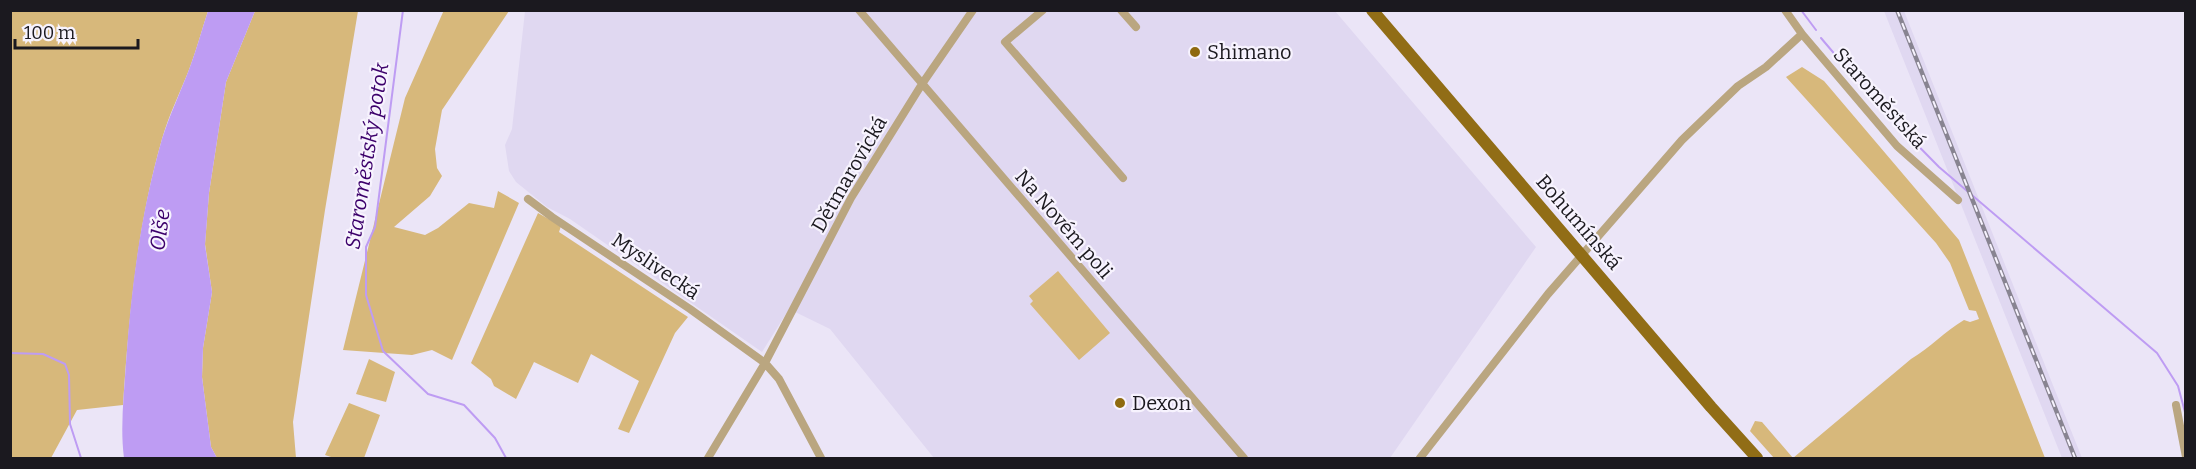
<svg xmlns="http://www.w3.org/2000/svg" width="2196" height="469" font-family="Bitter,serif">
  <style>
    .built { fill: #e0d8f1 }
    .green { fill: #d7b87b }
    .water { fill: #be9cf3 }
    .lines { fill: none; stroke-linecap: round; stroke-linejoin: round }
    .stream { stroke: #be9cf3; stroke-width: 2 }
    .minor { stroke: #baa680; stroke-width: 8 }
    .primary { stroke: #916d16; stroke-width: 12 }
    .rail-casing { stroke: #888491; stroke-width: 4.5 }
    .rail { stroke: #f7f3fe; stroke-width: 2; stroke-dasharray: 7; stroke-linecap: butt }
    .poi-dot { fill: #8f6a0f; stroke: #f7f3fe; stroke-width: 2 }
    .labels { text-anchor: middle; stroke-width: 4.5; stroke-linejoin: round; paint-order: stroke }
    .poi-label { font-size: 20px; fill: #1b191f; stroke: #f7f3fe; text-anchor: start }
    .street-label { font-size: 20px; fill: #1b191f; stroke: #f7f3fe }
    .water-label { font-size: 21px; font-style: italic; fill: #3c006b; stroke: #f7f3fe }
  </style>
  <rect width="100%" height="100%" fill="#ebe5f7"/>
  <path class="built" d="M525,11H1335L1536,247L1390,458H934L830,329L789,309L762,352L570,219L547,207L516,182L509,171L505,145L512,129Z
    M1884,11H1904L2082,458H2062Z"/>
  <path class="green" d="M444,10L509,11L442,110L435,149L437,168L442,176L430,196L394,227L425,235L438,228L469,203L494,208L498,191L519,203L452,360L432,350L412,355L343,350L405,98Z
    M10,11H208C202,29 197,48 190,67C181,91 169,114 162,139C137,226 129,315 123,405L77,410L51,458H11Z
    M255,11H358L325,210L293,422L296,458H217L211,447L202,377L203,348L212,292L205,244L209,193L226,82Z
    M1802,67L1824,81L1959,240L2045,458H1774L1750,431L1755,421L1762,422L1793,458L1911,359C1930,348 1945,331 1964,320L1970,322L1979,319L1976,311L1969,310L1950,263L1936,243L1786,77Z
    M538,213L561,226L559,232L688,317L675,333L629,433L618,429L639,381L591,354L578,383L534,362L516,399L494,386L491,379L471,363Z
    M1058,271L1110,333L1079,360L1030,304L1033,301L1029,296Z
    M369,359L395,372L386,402L356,394Z
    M349,403L380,415L364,458H334L325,455Z"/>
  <path class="water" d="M208,11H255L226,82L209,193L205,245L212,292L203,348L202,377L211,447L217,458H124C120,427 124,395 126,363C131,288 141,212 162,139C170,114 181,91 190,67C197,48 202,29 208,11Z"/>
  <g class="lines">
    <path class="stream" d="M403,10L375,227L366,247V295L383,351L428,394L464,405L495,438L506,458
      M1801,10L1816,30
      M1821,38L1876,103L1939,167L2157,353L2178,386L2186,416
      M10,353L43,354L65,364L69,375L70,424L81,458"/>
    <path class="minor" d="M859,10L1244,458
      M1043,10L1005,42L1123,178
      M1121,10L1136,27
      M1785,10L1802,34L1897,146L1958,200
      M528,199L552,217L690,309L765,363L779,379L821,458
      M2176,405L2186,457
      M708,458L765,363L851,198L922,84L973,10
      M1420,458L1548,294L1682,140L1738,86L1766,67L1802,34"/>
    <path class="primary" d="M1372,10L1711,407L1757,458"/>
    <defs>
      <path id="rail" d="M1897,10L2075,458"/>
    </defs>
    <use href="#rail" class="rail-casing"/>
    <use href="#rail" class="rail"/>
  </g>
  <g class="poi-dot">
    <circle cx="1195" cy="52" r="6"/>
    <circle cx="1120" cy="403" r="6"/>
  </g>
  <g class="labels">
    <g class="poi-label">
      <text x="1207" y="59">Shimano</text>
      <text x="1132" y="410">Dexon</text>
    </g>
    <g class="street-label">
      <text transform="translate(1880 98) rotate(48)" y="7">Staroměstská</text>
      <text transform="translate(849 174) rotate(-60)" y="7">Dětmarovická</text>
      <text transform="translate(1579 222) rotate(49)" y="7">Bohumínská</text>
      <text transform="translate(1064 224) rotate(49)" y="7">Na Novém poli</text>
      <text transform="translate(656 266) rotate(34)" y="7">Myslivecká</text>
    </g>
    <g class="water-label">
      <text transform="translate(367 156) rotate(-81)" y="7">Staroměstský potok</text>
      <text transform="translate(160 230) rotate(-82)" y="7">Olše</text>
    </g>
  </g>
  <rect width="2196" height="469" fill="none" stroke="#1b191f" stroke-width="24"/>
  <path d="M15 39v9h123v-9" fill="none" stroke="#1b191f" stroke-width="3"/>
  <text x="24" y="39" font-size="18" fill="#1b191f" stroke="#f7f3fe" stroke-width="4.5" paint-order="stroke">100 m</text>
</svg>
